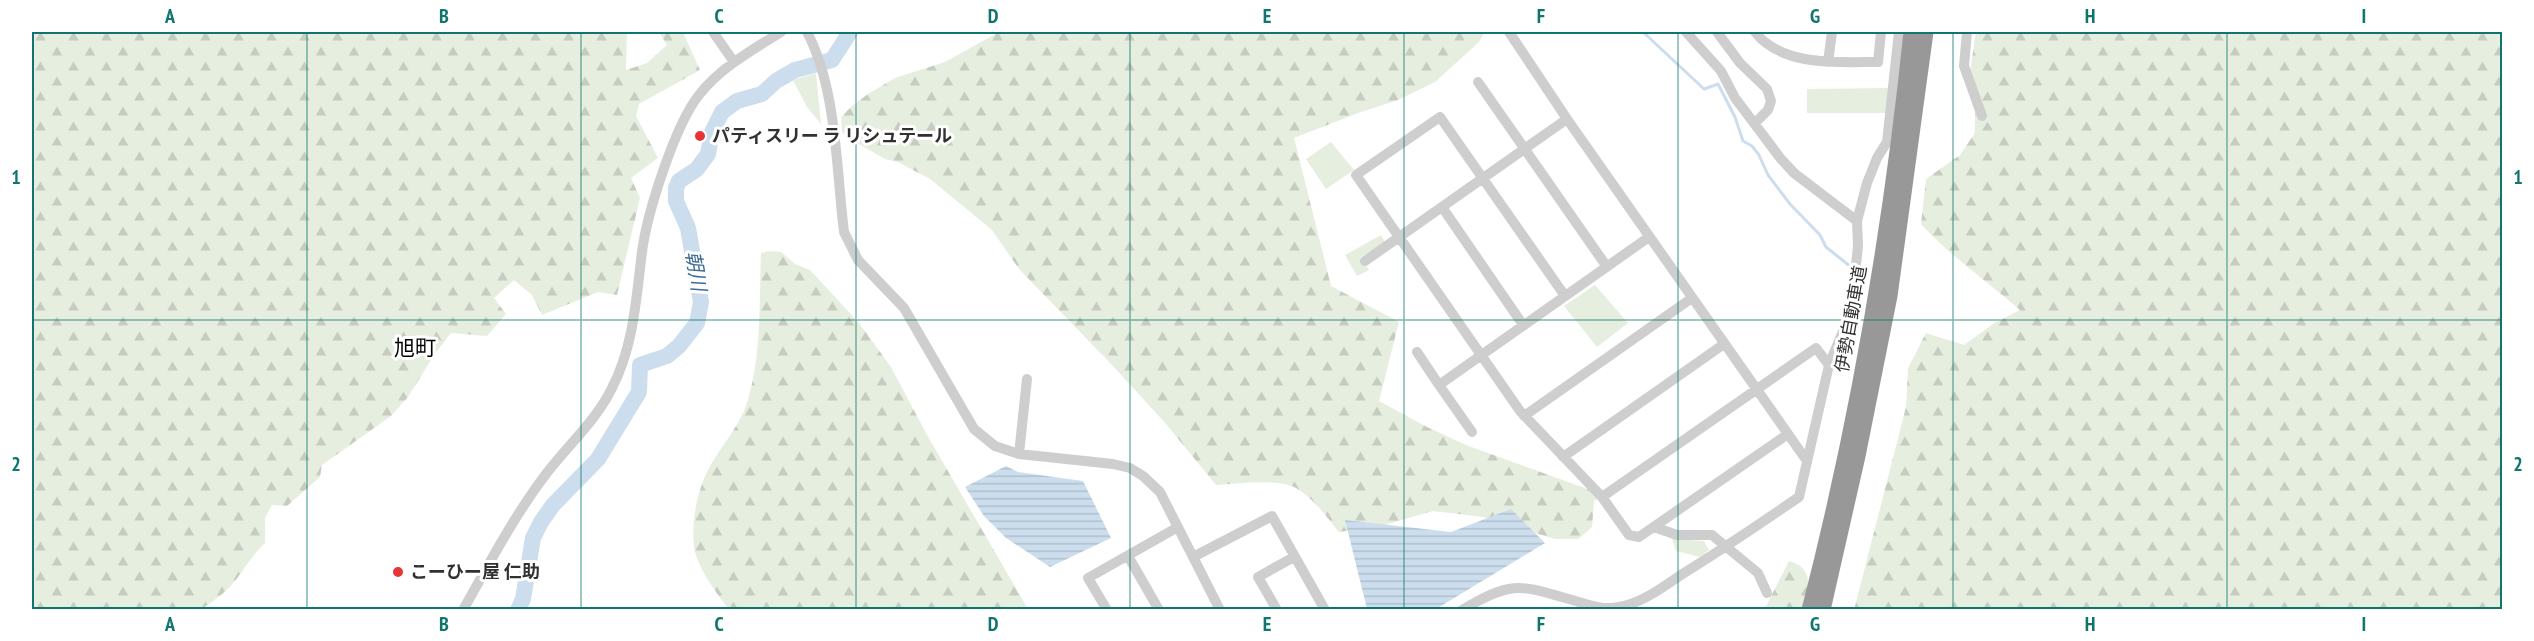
<svg xmlns="http://www.w3.org/2000/svg" width="2534" height="641" font-family="'PT Sans Narrow','Noto Sans JP',sans-serif">
  <style>
    .green { fill: #e6eedf }
    .forest { fill: url(#forest-firs) }
    .water { fill: url(#water-rules) }
    .lines { fill: none; stroke-linecap: round; stroke-linejoin: round }
    .stream { stroke: #ccdeed; stroke-width: 3 }
    .river { stroke: #ccdeed; stroke-width: 16 }
    .minor { stroke: #cecece; stroke-width: 10 }
    .highway { stroke: #989898; stroke-width: 15 }
    .grid { fill: none; stroke: #0f766e; stroke-width: 1.5; stroke-opacity: 0.55 }
    .poi-dot { fill: #e63535; stroke: #fff; stroke-width: 2 }
    .labels { text-anchor: middle; stroke-width: 6; stroke-linejoin: round; paint-order: stroke }
    .poi-label { font-size: 18px; font-weight: bold; fill: #313131; stroke: #fff; text-anchor: start }
    .street-label { font-size: 18px; fill: #313131; stroke: #fff }
    .water-label { font-size: 20px; font-style: italic; fill: #3d6c94; stroke: #fff }
    .quarter-label { font-size: 21px; fill: #000; stroke: #fff }
    .neatline { fill: none; stroke: #0f766e; stroke-width: 2 }
    .grid-label { font-size: 20px; text-anchor: middle; font-weight: bold; fill: #0f766e }
  </style>
  <defs>
    <pattern id="forest-firs" width="22" height="20" patternUnits="userSpaceOnUse" patternTransform="scale(1.5)"><rect width="22" height="20" fill="#e6eedf"/><path d="M5 1l3.5 6h-7zM16 11l3.5 6h-7z" fill="#c6cdc0"/></pattern>
    <pattern id="water-rules" width="6" height="5" patternUnits="userSpaceOnUse" patternTransform="scale(1.5)"><rect width="6" height="5" fill="#ccdeed"/><path d="M0 2.5h6" fill="none" stroke="#b0bfcc"/></pattern>
  </defs>
  <rect width="100%" height="100%" fill="#fff"/>
  <path class="green" d="M816,73L821,124L807,107L793,80Z
    M1889,88L1887,113H1807V89Z
    M1331,142L1354,170L1326,189L1306,159Z
    M1381,235L1385,242L1361,257L1369,270L1357,276L1345,255Z
    M1595,285L1628,323L1597,347L1564,306Z
    M1672,539L1704,541L1709,550L1700,557L1676,551Z"/>
  <path class="forest" d="M32,32H627L626,70L647,63L667,45L659,32H683L700,70L639,104L636,116L658,158L631,178L640,198L617,295L598,292L542,315L532,295L514,280L494,298L506,314L487,336L451,333L434,355L408,397L391,416L322,465L320,477L287,506L272,505L265,518V543C253,554 247,565 238,577C228,591 215,600 202,609H32Z
    M999,32H1485L1479,42L1435,82L1398,100L1358,113L1294,138L1331,286L1399,322L1379,401L1427,427L1466,445L1604,495L1594,501L1592,527L1578,539H1555L1483,517L1433,511L1381,526L1339,532C1327,517 1313,498 1296,488C1279,478 1236,484 1216,485L1166,424L1113,366L1019,269L992,230L930,179L898,162L885,159L857,143L842,132L841,117L852,106L868,94L895,78L945,62Z
    M1976,32H2502V609L1854,610L1906,407L1908,368L1926,333L1964,345L1993,324L2020,310C1987,281 1950,256 1921,224L1926,179L1960,155L1975,133V105L1968,85Z
    M770,251L781,252L795,264L810,270L859,323L891,367L927,435L1028,609H729C718,596 695,564 694,546C691,522 697,492 708,470C720,447 738,429 747,403C762,355 759,303 761,253Z
    M1789,561C1815,568 1809,590 1803,609L1764,610Z"/>
  <path class="water" d="M1006,466L1018,472L1083,481L1111,538L1050,567L1006,538L984,516L965,487Z
    M1511,509L1545,543L1436,609H1367L1345,520L1451,532Z"/>
  <g class="lines">
    <path class="stream" d="M1643,32L1704,89L1718,84L1735,117L1743,141L1752,146L1759,155L1768,175L1790,204L1820,235L1826,247L1851,267"/>
    <path class="river" d="M518,610L523,599L533,538L541,522L553,505L598,459L639,392L640,365L667,356L679,346L697,323L701,302L688,228L676,201V188L679,181L697,169L708,154L712,132L722,112L737,101L762,94L776,81L795,70L832,60L850,32"/>
    <path class="minor" d="M713,32L734,62
      M807,32C837,89 836,168 844,232L858,260L904,308L974,429L995,446L1019,454L1113,464L1130,468L1143,476L1160,492L1220,610
      M1509,32L1567,119L1807,461
      M1686,32L1721,71L1735,98L1781,159L1794,173L1857,221
      M1717,32L1740,63L1767,89L1771,101L1768,110L1755,123
      M1755,32C1782,67 1839,62 1878,62L1881,32
      M1967,32L1964,66L1982,116
      M1828,62L1832,32
      M1478,82L1607,267
      M1442,207L1523,325
      M1365,261L1567,119
      M1565,296L1440,117L1356,175L1520,411L1602,497L1629,535L1639,537L1788,434
      M1417,352L1439,385L1649,237
      M1439,385L1472,432
      M1524,416L1692,298
      M1019,454L1027,379
      M1563,457L1724,344
      M1602,497L1816,348L1829,365
      M1654,527L1677,535H1712L1758,573L1767,593
      M1128,556L1159,610
      M1193,557L1272,516L1325,610
      M463,610C489,564 514,516 546,474C568,445 596,421 612,388C634,345 636,299 642,252C647,213 675,125 699,95C720,68 752,50 781,32
      M1107,610L1088,578L1178,527
      M1277,610L1258,577L1294,557
      M1462,610C1515,578 1522,586 1579,602C1592,606 1605,610 1619,607C1643,603 1664,586 1684,573C1723,549 1761,523 1799,497L1829,365L1851,312L1858,246L1857,221L1867,183L1877,158L1887,142L1899,32"/>
    <path class="highway" d="M1809,610C1858,420 1891,226 1911,32
      M1823,610L1858,456L1890,296L1926,32"/>
  </g>
  <path class="grid" d="M307,32V610M581,32V610M856,32V610M1130,32V610M1404,32V610M1678,32V610M1953,32V610M2227,32V610M32,320H2502"/>
  <g class="poi-dot">
    <circle cx="700" cy="136" r="6"/>
    <circle cx="398" cy="572" r="6"/>
  </g>
  <g class="labels">
    <g class="poi-label">
      <text x="712" y="142">パティスリー ラ リシュテール</text>
      <text x="410" y="578">こーひー屋 仁助</text>
    </g>
    <g class="street-label">
      <text transform="translate(1851 319) rotate(-80)" y="6">伊勢自動車道</text>
    </g>
    <g class="water-label">
      <text transform="translate(696 271) rotate(80)" y="7">朝川</text>
    </g>
    <g class="quarter-label">
      <text x="415" y="355">旭町</text>
    </g>
  </g>
  <rect width="2534" height="641" fill="none" stroke="#ffffff" stroke-width="66"/>
  <rect x="33" y="33" width="2468" height="575" class="neatline"/>
  <g class="grid-label">
    <text x="170" y="23">A</text>
    <text x="444" y="23">B</text>
    <text x="719" y="23">C</text>
    <text x="993" y="23">D</text>
    <text x="1267" y="23">E</text>
    <text x="1541" y="23">F</text>
    <text x="1815" y="23">G</text>
    <text x="2090" y="23">H</text>
    <text x="2364" y="23">I</text>
    <text x="16" y="184">1</text>
    <text x="2518" y="184">1</text>
    <text x="16" y="471">2</text>
    <text x="2518" y="471">2</text>
    <text x="170" y="631">A</text>
    <text x="444" y="631">B</text>
    <text x="719" y="631">C</text>
    <text x="993" y="631">D</text>
    <text x="1267" y="631">E</text>
    <text x="1541" y="631">F</text>
    <text x="1815" y="631">G</text>
    <text x="2090" y="631">H</text>
    <text x="2364" y="631">I</text>
  </g>
</svg>
